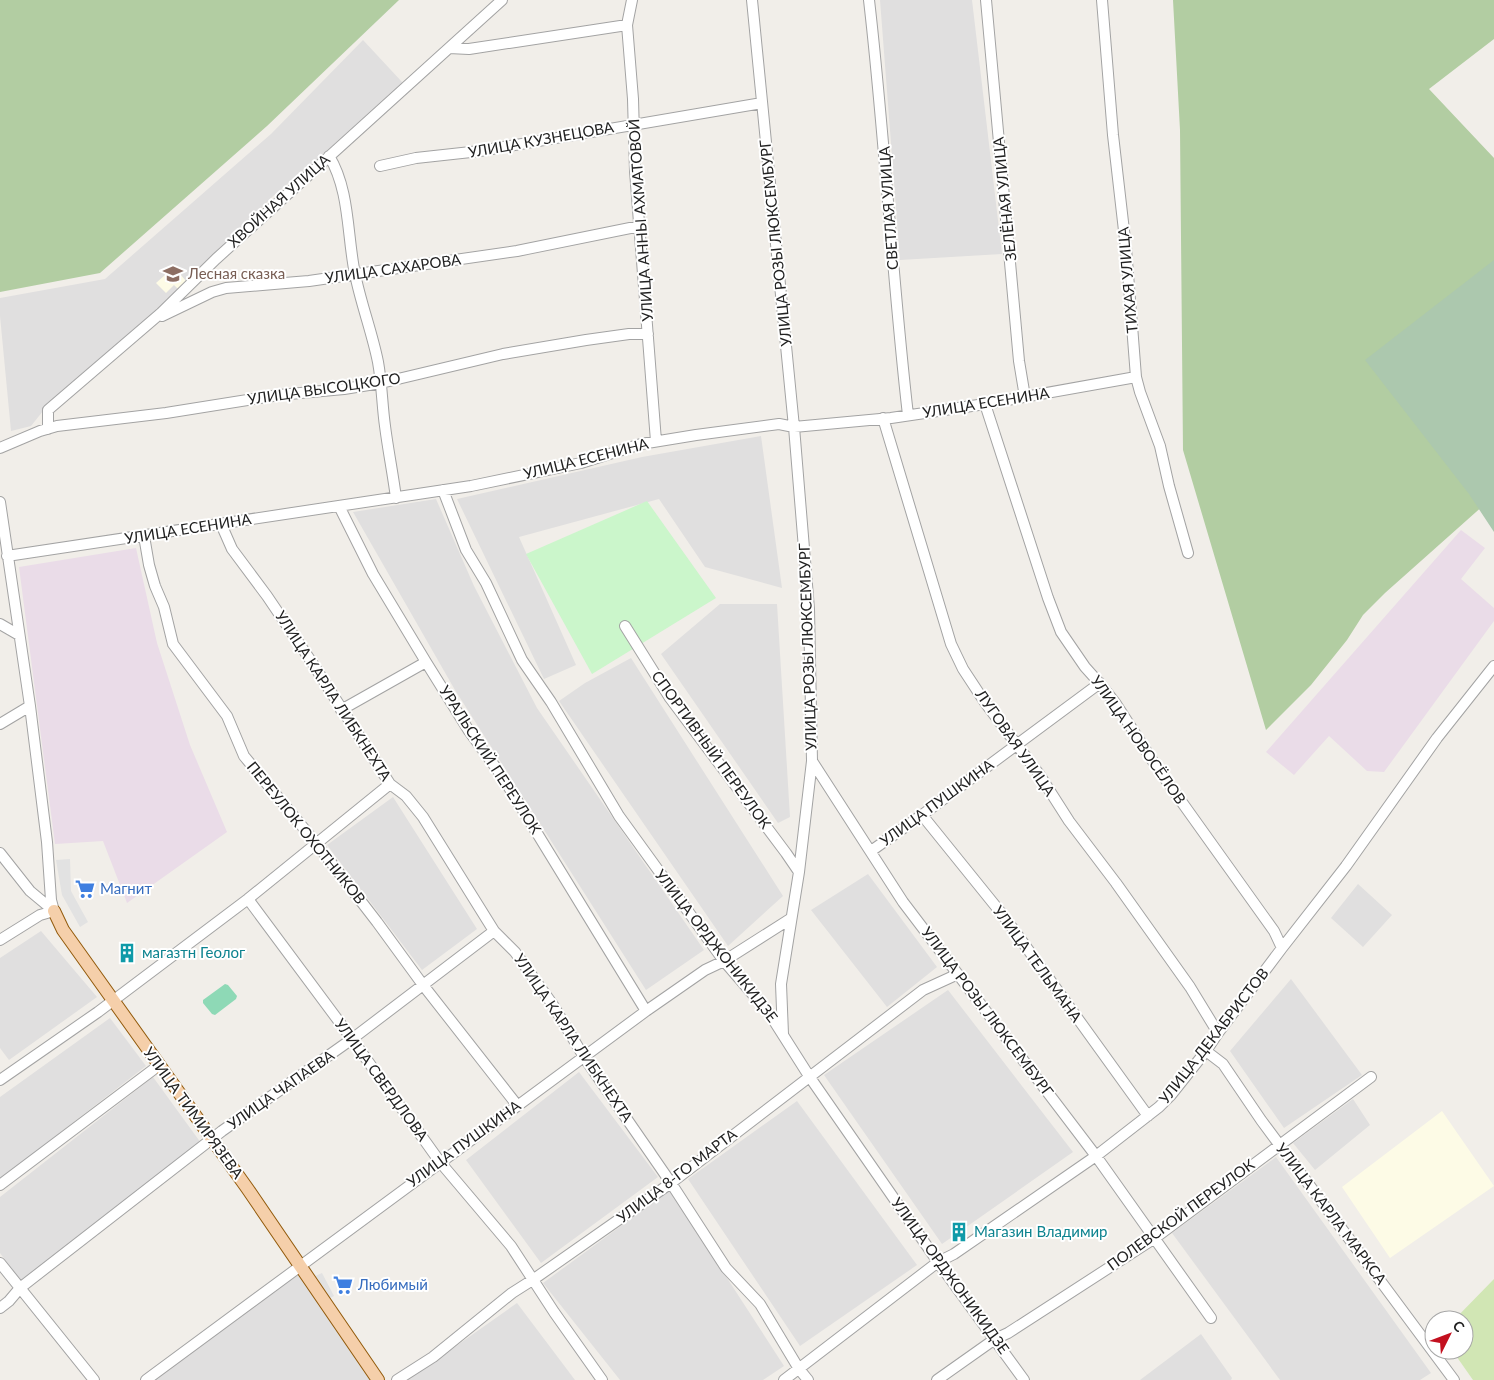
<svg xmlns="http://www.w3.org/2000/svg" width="1494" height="1380" font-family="Lato,sans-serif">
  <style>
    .residential { fill: #e0dfdf }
    .industrial { fill: #eadce8 }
    .education { fill: #fdfbe6 }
    .grass { fill: #d1e6b4 }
    .forest { fill: #b2cda2 }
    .cemetery { fill: #acc8ae }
    .park { fill: #cbf6cb }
    .pitch { fill: #8ed9b6 }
    .parking { fill: #e2e2e2 }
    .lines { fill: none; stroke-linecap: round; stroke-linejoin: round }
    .minor-casing { stroke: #a3a3a3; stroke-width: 12 }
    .major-casing { stroke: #935b0c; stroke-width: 14 }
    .minor { stroke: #fff; stroke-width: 10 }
    .major { stroke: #f5cfaa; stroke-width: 12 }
    .labels { text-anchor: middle; stroke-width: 4; stroke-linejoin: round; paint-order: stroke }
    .street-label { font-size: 15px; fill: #222; stroke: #fff }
    .education-label { font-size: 15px; fill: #785e54; stroke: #fff; text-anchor: start }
    .shop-label { font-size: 15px; fill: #366cbe; stroke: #fff; text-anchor: start }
    .culture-label { font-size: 15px; fill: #0d838f; stroke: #fff; text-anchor: start }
  </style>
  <rect width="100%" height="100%" fill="#f1eee9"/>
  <path class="residential" d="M880,0H972L1002,254L900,260Z
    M363,40L403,83L375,110L272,197L187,284L47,406L31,426L11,431L0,316V298L105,279L271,134Z
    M761,436L782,588L705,567L659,499L519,537L576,665L544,679L457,499L642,457Z
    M436,499L474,586L537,708L704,950L646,990L455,690L353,512Z
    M720,604H777L790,817L778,823L661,654Z
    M631,658L783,896L728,946L559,701L585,683Z
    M393,797L477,929L422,970L327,845Z
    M868,874L937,967L887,1007L811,910Z
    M1358,884L1392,915L1363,947L1331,918Z
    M41,931L97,997L9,1060L0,1048V958Z
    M1291,979L1362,1075L1284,1128L1230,1051Z
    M948,990L1073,1152L942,1244L824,1075Z
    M110,1018L146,1066L0,1179V1097Z
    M579,1072L658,1177L541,1263L466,1160Z
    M153,1077L201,1143L21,1281L0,1253V1197Z
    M1353,1099L1370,1125L1315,1170L1293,1143Z
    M797,1101L917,1265L800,1346L688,1179Z
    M1276,1157L1431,1373L1420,1380H1280L1172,1233Z
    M670,1190L784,1366L763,1380H620L543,1283Z
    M298,1271L370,1380H150Z
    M517,1303L575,1380H408Z
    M1201,1334L1232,1378L1231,1380H1140Z"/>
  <path class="industrial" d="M1461,530L1485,548L1461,579L1494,608V621L1384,772L1367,771L1329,736L1294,775L1266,752Z
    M136,548L157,643L190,745L227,832L127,903L103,841L55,844L19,567Z"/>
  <path class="education" d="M174,267L186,281L178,289L174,285L166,293L156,283Z
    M1442,1111L1494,1186L1390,1258L1342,1187Z"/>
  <path class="grass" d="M1494,1279V1380H1473L1452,1350H1464V1320H1454Z"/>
  <path class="forest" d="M0,0H399L267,126L100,273L0,292Z
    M1173,0H1494V39L1429,89L1494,158V496L1385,593L1363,615L1347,640L1311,685L1266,730L1183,450L1180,130Z"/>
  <path class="cemetery" d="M1494,260V532L1469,494L1365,360Z"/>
  <path class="park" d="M647,501L716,598L592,674L526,554Z"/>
  <path class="pitch" d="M225,984L228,985L237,996L236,999L215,1015L212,1014L203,1003V1000Z"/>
  <path class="parking" d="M70,859L71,891L88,922L80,927L62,895L56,860Z
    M322,1273L334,1296L324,1301L309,1279Z"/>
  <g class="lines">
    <defs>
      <path id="minor" d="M632,0L627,25L633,99L635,171L656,441
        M752,0L794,427L809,609L812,761L799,872L781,984L783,1034
        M869,0C885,138 892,277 908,415
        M986,0L1019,361L1025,397
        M1102,0L1113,135L1126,248L1136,377L1140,392L1160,446L1169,486L1188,553
        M449,48L469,49L627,25
        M329,156C350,190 347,236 355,274C361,304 372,332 378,362C382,384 382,405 385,426C388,450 393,474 396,498
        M380,166L416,158L480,151L762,103
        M162,316L212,292L226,288L309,281L517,251L640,226
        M985,404L1048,598L1061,632L1085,667L1102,686L1116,704L1156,766L1274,931L1282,948
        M883,418L951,644L963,669L986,704L1039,774L1069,821L1116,883L1190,987L1218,1033
        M48,429V410L161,313L216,259L502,0
        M0,448L40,431L57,426L166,413L279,395L344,389L381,383L503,354L586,340L629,334H648
        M443,490L466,550L486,583L522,660L551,702L619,816L724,961L769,1013L809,1076L938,1262L1024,1380
        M0,502L30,706L47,842L51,900L54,911
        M339,506L373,574L426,662L469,731L502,776L646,1011
        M221,524L232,549L267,596L313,664L390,784L406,796L423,817L494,931L515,952L553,1005L584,1057L671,1183L726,1268L760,1304L799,1369L808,1380
        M144,536L149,565L155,586L164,607L173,644L227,716L244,756L316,843L377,922L423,985L517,1105
        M7,556L471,486L581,463L641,444L696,435L779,424L794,427L891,418L985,404L1136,377
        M0,624L19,635
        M625,626L670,698L786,853L799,872
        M341,710L426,662
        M0,724L30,706
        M812,761L903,902L1096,1156L1211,1318
        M922,815L1006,919L1148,1116
        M871,851L922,815L1100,683
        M0,853L30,891L54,911
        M248,899L352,1039L440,1162L511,1246L554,1312L602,1380
        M0,940L40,915L54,911
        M1206,1051L1223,1064L1261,1120L1454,1380
        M0,1080L98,1012L248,899L390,784
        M0,1185L158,1066
        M0,1263L94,1380
        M0,1308L9,1301L20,1288L222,1131L352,1039L494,931
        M146,1380L646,1011L705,970L724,961L790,919
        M397,1380L433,1357L512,1293L534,1279L671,1183L923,990L958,974
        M784,1380L938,1262L954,1254L1096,1156L1159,1107L1171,1095L1206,1051L1218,1033L1282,948L1346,866L1437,738L1494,666
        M937,1380L995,1339L1008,1333L1155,1238L1371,1077"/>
      <path id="major" d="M54,911L63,930L247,1188L378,1380"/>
    </defs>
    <use href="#minor" class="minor-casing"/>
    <use href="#major" class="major-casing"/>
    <use href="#minor" class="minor"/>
    <use href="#major" class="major"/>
  </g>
  <defs>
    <symbol id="school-bare" viewBox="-9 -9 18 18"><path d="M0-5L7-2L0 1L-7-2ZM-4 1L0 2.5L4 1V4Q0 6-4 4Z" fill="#8d6e63" stroke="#fff" stroke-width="2.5" paint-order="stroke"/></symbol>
    <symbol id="supermarket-bare" viewBox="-9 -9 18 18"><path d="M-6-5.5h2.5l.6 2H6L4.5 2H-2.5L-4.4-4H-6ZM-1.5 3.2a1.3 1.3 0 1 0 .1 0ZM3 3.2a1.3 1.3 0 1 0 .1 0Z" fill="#3f7fe0" stroke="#fff" stroke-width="2.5" paint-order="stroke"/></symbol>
    <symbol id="building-bare" viewBox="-9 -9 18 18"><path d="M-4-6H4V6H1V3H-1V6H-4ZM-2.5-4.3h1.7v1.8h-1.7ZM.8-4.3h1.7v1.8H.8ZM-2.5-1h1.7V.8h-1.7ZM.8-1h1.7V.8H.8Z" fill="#0f9aa8" stroke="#fff" stroke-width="2.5" paint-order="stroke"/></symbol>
  </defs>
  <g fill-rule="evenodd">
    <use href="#school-bare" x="159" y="260" width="28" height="28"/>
    <use href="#supermarket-bare" x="71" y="875" width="28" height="28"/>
    <use href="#building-bare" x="113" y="939" width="28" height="28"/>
    <use href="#building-bare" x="945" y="1218" width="28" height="28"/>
    <use href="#supermarket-bare" x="329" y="1271" width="28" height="28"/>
  </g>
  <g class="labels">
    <g class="street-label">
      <text transform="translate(541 140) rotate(-10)" y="5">УЛИЦА КУЗНЕЦОВА</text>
      <text transform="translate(1005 199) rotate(-96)" y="5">ЗЕЛЁНАЯ УЛИЦА</text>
      <text transform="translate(279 201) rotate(-42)" y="5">ХВОЙНАЯ УЛИЦА</text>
      <text transform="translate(889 208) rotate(-94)" y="5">СВЕТЛАЯ УЛИЦА</text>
      <text transform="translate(641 220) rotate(-94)" y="5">УЛИЦА АННЫ АХМАТОВОЙ</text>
      <text transform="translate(776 243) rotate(-96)" y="5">УЛИЦА РОЗЫ ЛЮКСЕМБУРГ</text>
      <text transform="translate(393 269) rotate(-8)" y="5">УЛИЦА САХАРОВА</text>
      <text transform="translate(1128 280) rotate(-95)" y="5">ТИХАЯ УЛИЦА</text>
      <text transform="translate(324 389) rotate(-8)" y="5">УЛИЦА ВЫСОЦКОГО</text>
      <text transform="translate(986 403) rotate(-9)" y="5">УЛИЦА ЕСЕНИНА</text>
      <text transform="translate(586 459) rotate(-14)" y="5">УЛИЦА ЕСЕНИНА</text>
      <text transform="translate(188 529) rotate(-9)" y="5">УЛИЦА ЕСЕНИНА</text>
      <text transform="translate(808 647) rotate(-92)" y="5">УЛИЦА РОЗЫ ЛЮКСЕМБУРГ</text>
      <text transform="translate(333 696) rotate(57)" y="5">УЛИЦА КАРЛА ЛИБКНЕХТА</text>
      <text transform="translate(1138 740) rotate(55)" y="5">УЛИЦА НОВОСЁЛОВ</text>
      <text transform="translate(1015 743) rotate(55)" y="5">ЛУГОВАЯ УЛИЦА</text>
      <text transform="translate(711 750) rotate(54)" y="5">СПОРТИВНЫЙ ПЕРЕУЛОК</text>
      <text transform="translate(490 760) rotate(57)" y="5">УРАЛЬСКИЙ ПЕРЕУЛОК</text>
      <text transform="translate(937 803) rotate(-36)" y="5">УЛИЦА ПУШКИНА</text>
      <text transform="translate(306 833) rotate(51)" y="5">ПЕРЕУЛОК ОХОТНИКОВ</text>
      <text transform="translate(716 946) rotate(52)" y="5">УЛИЦА ОРДЖОНИКИДЗЕ</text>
      <text transform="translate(1037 964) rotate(54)" y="5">УЛИЦА ТЕЛЬМАНА</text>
      <text transform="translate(987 1012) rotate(53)" y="5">УЛИЦА РОЗЫ ЛЮКСЕМБУРГ</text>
      <text transform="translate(1214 1036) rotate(-52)" y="5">УЛИЦА ДЕКАБРИСТОВ</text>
      <text transform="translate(573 1038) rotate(56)" y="5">УЛИЦА КАРЛА ЛИБКНЕХТА</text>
      <text transform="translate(381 1080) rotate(54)" y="5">УЛИЦА СВЕРДЛОВА</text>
      <text transform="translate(281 1090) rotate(-35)" y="5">УЛИЦА ЧАПАЕВА</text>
      <text transform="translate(193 1113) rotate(54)" y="5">УЛИЦА ТИМИРЯЗЕВА</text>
      <text transform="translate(464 1144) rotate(-36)" y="5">УЛИЦА ПУШКИНА</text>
      <text transform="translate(677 1176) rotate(-37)" y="5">УЛИЦА 8-ГО МАРТА</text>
      <text transform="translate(1331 1214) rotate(53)" y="5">УЛИЦА КАРЛА МАРКСА</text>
      <text transform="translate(1181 1215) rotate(-36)" y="5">ПОЛЕВСКОЙ ПЕРЕУЛОК</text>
      <text transform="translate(950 1276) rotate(54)" y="5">УЛИЦА ОРДЖОНИКИДЗЕ</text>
    </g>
    <g class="education-label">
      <text x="188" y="279">Лесная сказка</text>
    </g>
    <g class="shop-label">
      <text x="100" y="894">Магнит</text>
      <text x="358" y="1290">Любимый</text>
    </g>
    <g class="culture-label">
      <text x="142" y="958">магазтн Геолог</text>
      <text x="974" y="1237">Магазин Владимир</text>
    </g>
  </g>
  <g transform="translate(1449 1335) rotate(48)"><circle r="24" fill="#ffffff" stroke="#a7a7a7"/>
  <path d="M0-4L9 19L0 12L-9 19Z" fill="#c3101f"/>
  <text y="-8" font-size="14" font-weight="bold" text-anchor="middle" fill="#222222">С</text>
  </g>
</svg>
